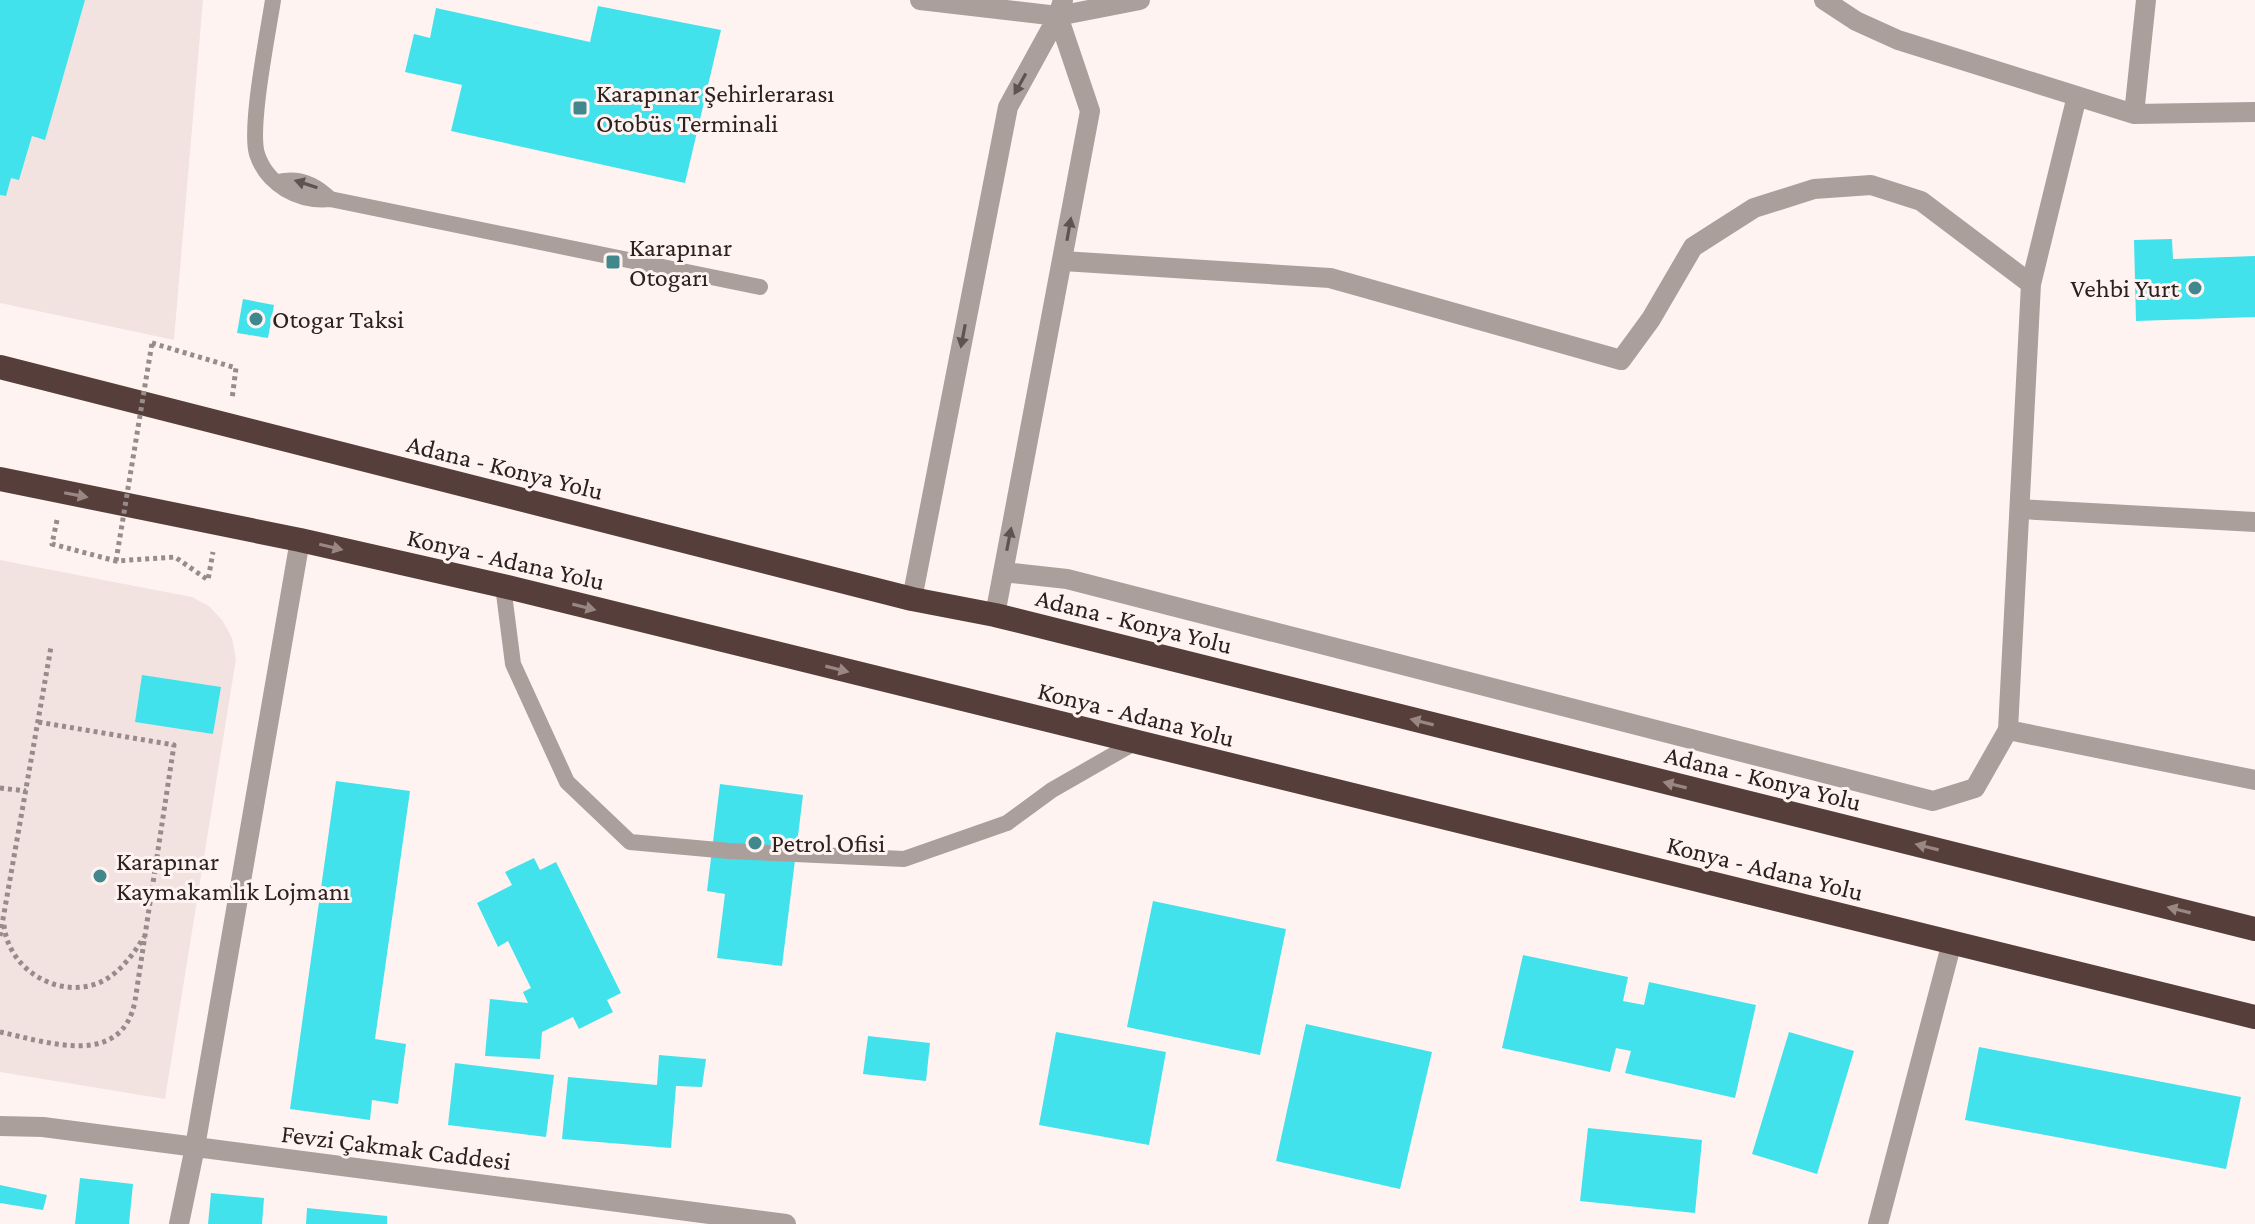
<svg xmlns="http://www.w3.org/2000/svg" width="2255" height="1224" font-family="'Crimson Pro',serif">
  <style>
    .built { fill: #f2e3e0 }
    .building { fill: #41e2eb }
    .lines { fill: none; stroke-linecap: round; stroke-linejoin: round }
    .path { stroke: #978c8a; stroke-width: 5; stroke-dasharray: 4 4; stroke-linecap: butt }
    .lane { stroke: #ab9f9c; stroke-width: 16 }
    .street { stroke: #ab9f9c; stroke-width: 20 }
    .highway { stroke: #563f3b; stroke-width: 24 }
    .path-bridge { stroke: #978c8a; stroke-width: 5; stroke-dasharray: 4 4; stroke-linecap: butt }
    .oneway { fill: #5e5351 }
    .oneway2 { fill: #9a8784 }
    .poi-dot { fill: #40888c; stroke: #fff3f1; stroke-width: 3 }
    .labels { text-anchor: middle; stroke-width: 6; stroke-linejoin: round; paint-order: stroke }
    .poi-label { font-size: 26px; fill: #2b211f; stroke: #fff3f1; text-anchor: start }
    .street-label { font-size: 26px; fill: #2b211f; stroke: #fff3f1 }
  </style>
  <rect width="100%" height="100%" fill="#fff3f1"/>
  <path class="built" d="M0,0H203L174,340L0,303Z
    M0,560L192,597L209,606L222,620L232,638L236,659L165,1099L0,1072Z"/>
  <path class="building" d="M0,0H85L45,140L32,136L19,180L11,178L6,196L0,195Z
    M598,6L721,30L685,183L451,131L462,85L405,72L414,34L430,38L436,8L590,42Z
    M2172,239L2173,259L2255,256V317L2136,321L2134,240Z
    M243,299L274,305L268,338L237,333Z
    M142,675L221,687L213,734L135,722Z
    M336,781L410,791L375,1039L406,1044L398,1104L372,1100L370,1120L290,1109Z
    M720,784L803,795L782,966L717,958L725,894L707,891Z
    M534,858L540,870L556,862L621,993L607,1000L613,1012L579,1029L573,1017L542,1032L540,1059L485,1056L490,999L528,1003L523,992L531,988L508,941L498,947L477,903L512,885L505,872Z
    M1153,901L1286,929L1260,1055L1127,1027Z
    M1523,955L1628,977L1623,1001L1644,1005L1649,982L1756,1005L1735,1098L1625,1073L1631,1051L1616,1048L1610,1072L1502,1048Z
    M1306,1024L1432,1052L1400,1189L1276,1161Z
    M1056,1032L1166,1052L1149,1145L1039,1125Z
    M1789,1032L1854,1051L1817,1174L1752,1154Z
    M868,1036L930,1043L926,1081L863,1074Z
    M1979,1047L2241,1097L2226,1169L1965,1120Z
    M659,1055L706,1059L702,1087L676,1086L671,1148L562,1139L568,1077L657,1085Z
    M455,1063L554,1075L546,1137L448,1125Z
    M1588,1128L1702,1140L1695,1213L1580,1201Z
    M80,1178L133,1184L129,1224H75Z
    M0,1185L47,1195L43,1210L0,1203Z
    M211,1193L264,1198L262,1224H208Z
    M307,1208L387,1216V1224H306Z"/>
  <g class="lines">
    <path class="path" d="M152,343L236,368L232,399
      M57,520L52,544L116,561L175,557L208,580L213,552
      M0,788L26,791
      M4,925C8,968 55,998 96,984C118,976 132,956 144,937
      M0,936L51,647
      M0,1032C47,1042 122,1069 135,1001L174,745L38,722"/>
    <path class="lane" d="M273,0C268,33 249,127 257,154C267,185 299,202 330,199C315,184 298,177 278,182
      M330,199L760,287
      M503,586L513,664L567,782L630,842L729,851L904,859L1007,823L1052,790L1134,743"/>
    <path class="street" d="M920,0L1058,16L1140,0
      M1824,0L1856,21L1898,40L2134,114L2255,112
      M2134,114L2146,0
      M1063,261L1330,278L1621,360L1651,319L1693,247L1754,208L1814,189L1871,185L1921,201L2031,284
      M2020,509L2255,522
      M1003,572L1067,579L1933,801L1975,788L2008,730L2031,284L2077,96
      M912,599L1008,107L1058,16L1063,0
      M995,615L1090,111L1058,16
      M2008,730L2255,780
      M0,1126L43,1127L786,1224
      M179,1224L195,1147L300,540
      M1878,1224L1952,942"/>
    <path class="highway" d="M0,367L912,599L995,615L2255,929
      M0,479L300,540L503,586L2255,1017"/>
    <path class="path-bridge" d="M116,561L152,343"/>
  </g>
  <defs><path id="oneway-solid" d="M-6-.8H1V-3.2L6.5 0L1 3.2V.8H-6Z" transform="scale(2)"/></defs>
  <g class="oneway">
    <use href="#oneway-solid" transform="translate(1020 84) rotate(119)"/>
    <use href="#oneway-solid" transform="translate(306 184) rotate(-162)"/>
    <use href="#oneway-solid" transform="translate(1069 229) rotate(-80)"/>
    <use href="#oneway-solid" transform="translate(963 336) rotate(101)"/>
    <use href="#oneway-solid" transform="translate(1009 539) rotate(-79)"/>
  </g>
  <g class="oneway2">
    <use href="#oneway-solid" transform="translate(76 495) rotate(11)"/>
    <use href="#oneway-solid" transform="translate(331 547) rotate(13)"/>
    <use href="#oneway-solid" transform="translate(584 607) rotate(14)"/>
    <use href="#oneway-solid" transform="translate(837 669) rotate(14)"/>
    <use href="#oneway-solid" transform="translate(1422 722) rotate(-166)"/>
    <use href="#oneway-solid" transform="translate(1675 785) rotate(-166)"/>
    <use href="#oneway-solid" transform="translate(1927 847) rotate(-166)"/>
    <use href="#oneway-solid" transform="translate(2179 910) rotate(-166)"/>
  </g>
  <g class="poi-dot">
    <rect x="572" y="100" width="16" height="16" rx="4"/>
    <rect x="605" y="254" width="16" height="16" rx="4"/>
    <circle cx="2195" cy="288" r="8"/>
    <circle cx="256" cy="319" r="8"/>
    <circle cx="755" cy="843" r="8"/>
    <circle cx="100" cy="876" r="8"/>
  </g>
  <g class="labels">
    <g class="poi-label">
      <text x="596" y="102">Karapınar Şehirlerarası<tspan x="596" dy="30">Otobüs Terminali</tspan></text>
      <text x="629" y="256">Karapınar<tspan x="629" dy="30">Otogarı</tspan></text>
      <text x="2179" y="297" text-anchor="end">Vehbi Yurt</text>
      <text x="272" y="328">Otogar Taksi</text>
      <text x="771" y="852">Petrol Ofisi</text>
      <text x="116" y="870">Karapınar<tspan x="116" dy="30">Kaymakamlık Lojmanı</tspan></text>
    </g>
    <g class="street-label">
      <text transform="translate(505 467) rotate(14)" y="9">Adana - Konya Yolu</text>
      <text transform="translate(506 559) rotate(13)" y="9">Konya - Adana Yolu</text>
      <text transform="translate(1134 621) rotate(14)" y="9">Adana - Konya Yolu</text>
      <text transform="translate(1136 714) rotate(14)" y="9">Konya - Adana Yolu</text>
      <text transform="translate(1763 778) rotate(14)" y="9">Adana - Konya Yolu</text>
      <text transform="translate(1765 868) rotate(14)" y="9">Konya - Adana Yolu</text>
      <text transform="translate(396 1147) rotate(7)" y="9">Fevzi Çakmak Caddesi</text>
    </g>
  </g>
</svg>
